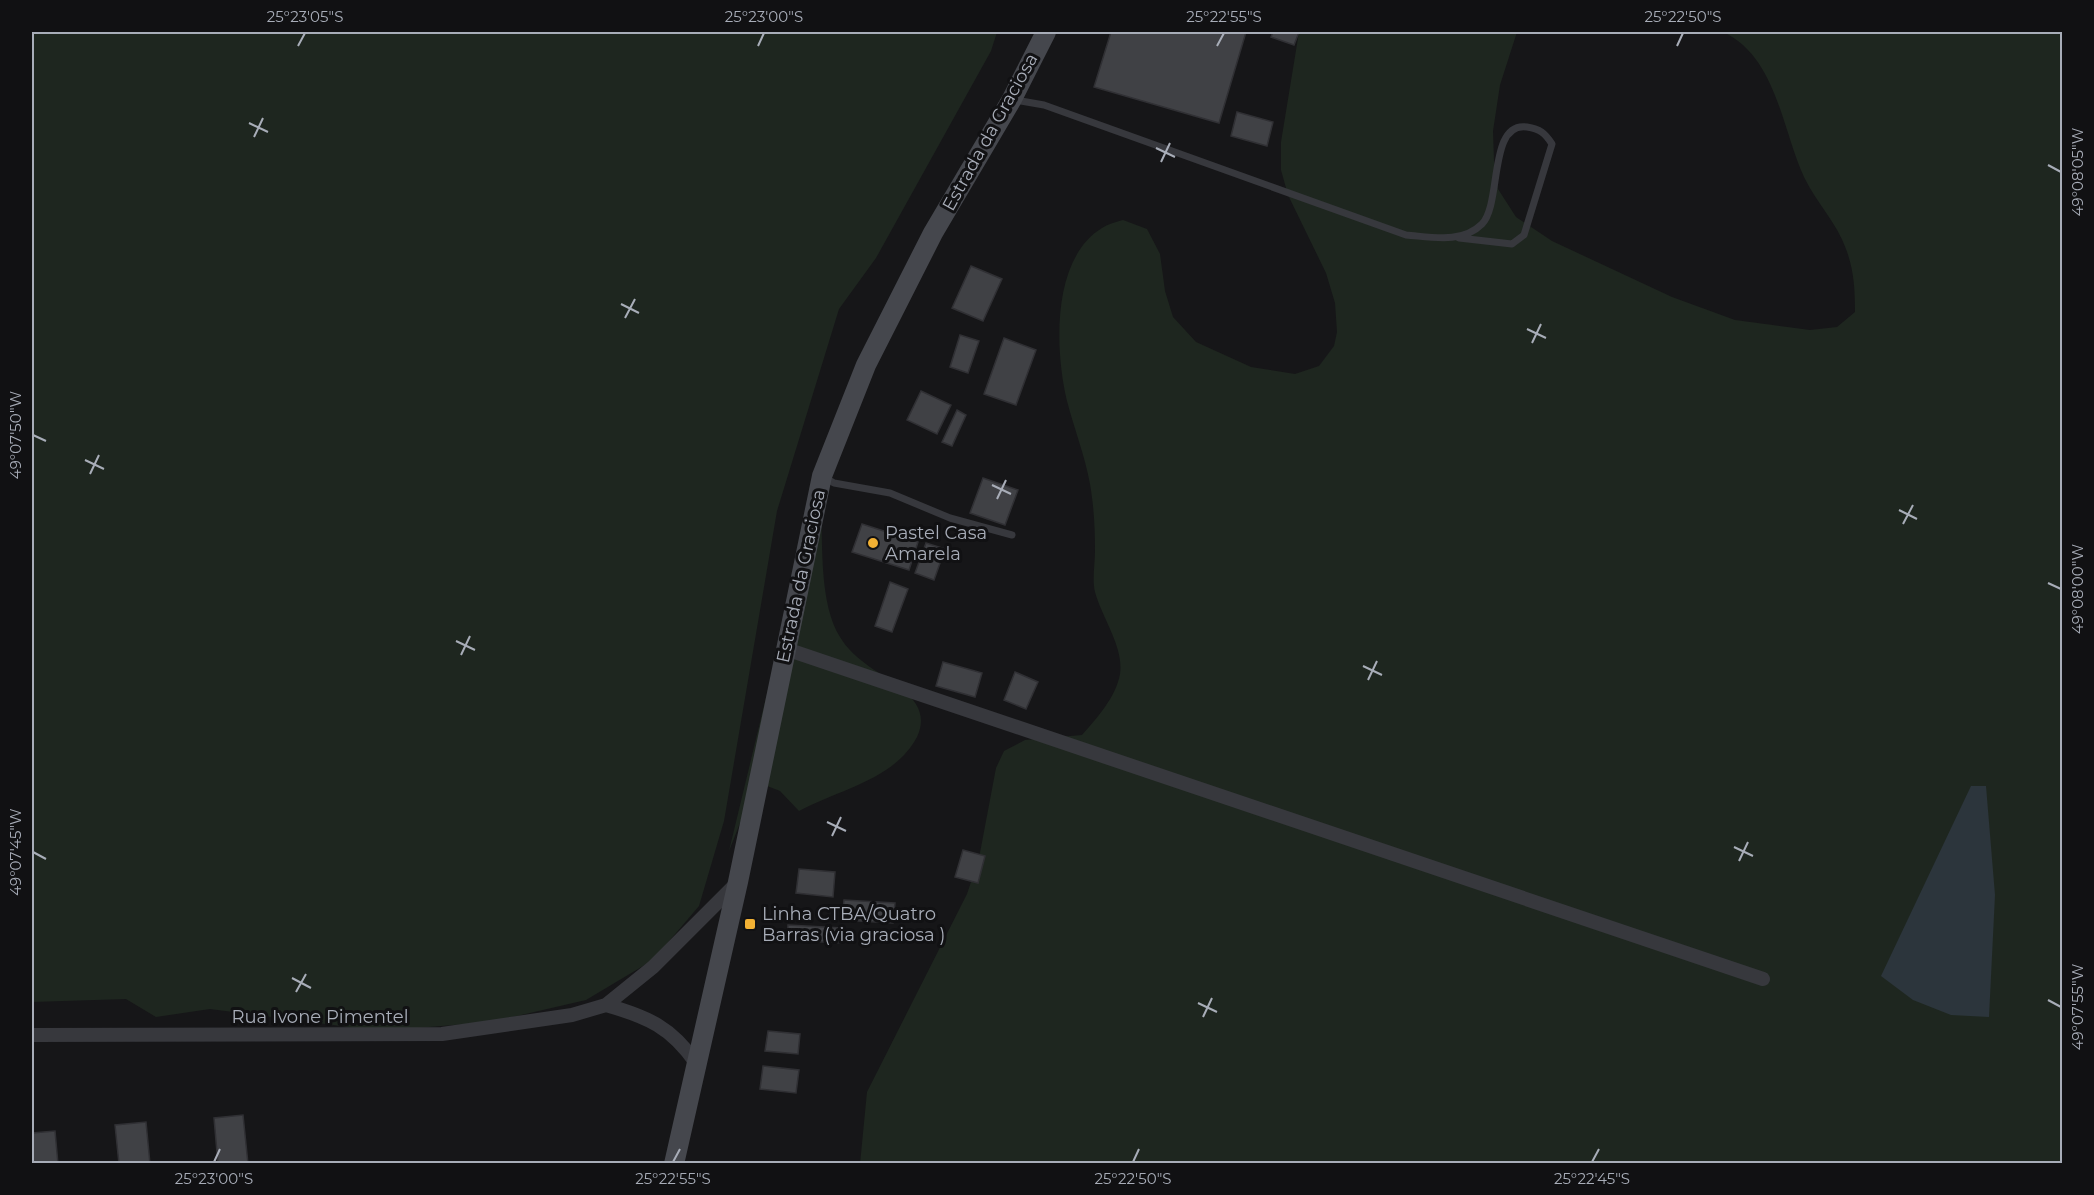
<svg xmlns="http://www.w3.org/2000/svg" width="2094" height="1195" font-family="Montserrat,sans-serif">
  <style>
    .green { fill: #1e261f }
    .water { fill: #2c353c }
    .building { fill: #404145; stroke: #303034; stroke-width: 1.5 }
    .lines { fill: none; stroke-linecap: round; stroke-linejoin: round }
    .service { stroke: #37383d; stroke-width: 7 }
    .minor { stroke: #37383d; stroke-width: 14 }
    .secondary { stroke: #45474d; stroke-width: 20 }
    .ticks { fill: none; stroke: #a8adb8; stroke-width: 2 }
    .poi-dot { fill: #f2b134; stroke: #111113; stroke-width: 2 }
    .labels { text-anchor: middle; stroke-width: 6; stroke-linejoin: round; paint-order: stroke }
    .street-label { font-size: 18px; fill: #a8adb8; stroke: #111113 }
    .poi-label { font-size: 18px; fill: #a8adb8; stroke: #111113; text-anchor: start }
    .neatline { fill: none; stroke: #a8adb8; stroke-width: 2 }
    .ticks-label { font-size: 15px; text-anchor: middle; fill: #a8adb8 }
  </style>
  <rect width="100%" height="100%" fill="#161618"/>
  <path class="green" d="M32,32H997L991,51L876,258L839,309L777,511L724,821L699,906L653,960L586,1000L491,1022L380,1031L210,1009L156,1017L126,999L32,1002Z
    M1299,32H1517L1500,85L1493,131L1494,161L1498,189L1516,217L1552,241L1672,297L1735,320L1810,330L1837,327L1855,312C1855,290 1854,270 1846,249C1837,223 1816,202 1804,177C1782,129 1776,56 1723,32H2062V1163L860,1164L867,1092L967,894L979,858L996,768L1004,751L1025,740L1082,735C1097,718 1116,697 1120,674C1124,647 1102,618 1095,592C1092,580 1095,564 1095,551C1095,528 1094,507 1090,484C1085,456 1074,428 1067,401C1055,351 1051,259 1102,228C1108,224 1116,222 1123,220L1147,229L1160,254L1165,291L1173,317L1196,342L1251,367L1295,374L1319,366L1334,346L1337,332L1335,303L1326,273L1288,195L1281,170V142Z
    M821,506C823,545 819,603 840,637C854,661 882,673 903,690C919,703 926,718 917,737C894,780 840,789 799,811L780,791L762,784L753,790L729,851L781,635Z"/>
  <path class="water" d="M1971,786H1986L1995,895L1989,1017L1951,1015L1913,1000L1881,976Z"/>
  <path class="building" d="M1111,32H1246L1219,123L1094,87Z
    M1273,32H1299L1294,45L1271,37Z
    M1237,112L1273,122L1267,146L1231,136Z
    M971,266L1002,279L983,321L952,308Z
    M960,335L979,341L968,373L950,367Z
    M1004,338L1036,350L1016,405L984,394Z
    M921,391L951,405L937,434L907,420Z
    M957,410L966,415L952,446L942,442Z
    M983,478L1018,490L1005,525L970,513Z
    M862,524L918,542L909,570L852,552Z
    M926,543L945,549L934,580L915,573Z
    M890,582L908,589L892,632L875,626Z
    M943,662L982,673L975,697L936,686Z
    M1015,672L1038,682L1026,709L1004,700Z
    M963,850L985,856L978,883L955,877Z
    M799,869L835,872L833,897L796,893Z
    M844,900L895,903L893,923L842,920Z
    M788,925L842,928V943L787,940Z
    M768,1031L800,1034L798,1054L765,1051Z
    M763,1066L799,1070L796,1093L760,1089Z
    M243,1115L248,1164H218L214,1118Z
    M146,1122L150,1164H119L115,1125Z
    M55,1131L58,1164H32V1133Z"/>
  <g class="lines">
    <path class="service" d="M1015,100L1044,105L1406,235C1432,237 1462,244 1482,224C1502,204 1488,121 1527,127C1540,129 1545,133 1552,144L1524,235L1512,244L1459,238
      M824,477L834,483L890,493L950,518L1012,535"/>
    <path class="minor" d="M786,649L1763,979
      M606,1005C648,1017 671,1027 696,1063
      M32,1035L442,1034L572,1015L606,1005L653,967L737,883"/>
    <path class="secondary" d="M674,1164L738,882L822,476L866,365L933,233L1012,99L1046,32"/>
  </g>
  <path class="ticks" d="M298,46L305,33M758,46L764,33M1217,46L1224,33M1677,46L1683,33M249,123L268,132M254,137L263,118M1156,148L1175,157M1161,162L1170,143M2048,165L2061,172M621,304L639,313M625,318L635,299M1527,329L1546,338M1532,343L1541,324M33,435L46,441M85,460L104,469M90,474L99,455M992,485L1011,494M997,499L1006,480M1899,510L1917,519M1903,524L1913,505M2048,583L2061,589M456,641L475,650M461,655L470,636M1363,666L1382,675M1368,680L1377,661M827,822L846,831M832,836L841,817M1734,847L1753,856M33,852L46,859M1739,861L1748,842M292,978L311,988M296,992L306,974M2048,1000L2061,1007M1198,1003L1217,1012M1203,1017L1212,998M214,1162L220,1149M673,1162L680,1149M1133,1162L1139,1149M1592,1162L1599,1149"/>
  <g class="poi-dot">
    <circle cx="873" cy="543" r="6"/>
    <rect x="744" y="918" width="12" height="12" rx="3"/>
  </g>
  <g class="labels">
    <g class="street-label">
      <text transform="translate(990 132) rotate(-61)" y="6">Estrada da Graciosa</text>
      <text transform="translate(801 576) rotate(-78)" y="6">Estrada da Graciosa</text>
      <text x="320" y="1023">Rua Ivone Pimentel</text>
    </g>
    <g class="poi-label">
      <text x="885" y="539">Pastel Casa<tspan x="885" dy="21">Amarela</tspan></text>
      <text x="762" y="920">Linha CTBA/Quatro<tspan x="762" dy="21">Barras (via graciosa )</tspan></text>
    </g>
  </g>
  <rect width="2094" height="1195" fill="none" stroke="#111113" stroke-width="66"/>
  <rect x="33" y="33" width="2028" height="1129" class="neatline"/>
  <g class="ticks-label">
    <text x="305" y="22">25°23'05"S</text>
    <text x="764" y="22">25°23'00"S</text>
    <text x="1224" y="22">25°22'55"S</text>
    <text x="1683" y="22">25°22'50"S</text>
    <text transform="translate(2078 172) rotate(-90)" y="5">49°08'05"W</text>
    <text transform="translate(16 435) rotate(-90)" y="5">49°07'50"W</text>
    <text transform="translate(2078 589) rotate(-90)" y="5">49°08'00"W</text>
    <text transform="translate(16 852) rotate(-90)" y="5">49°07'45"W</text>
    <text transform="translate(2078 1007) rotate(-90)" y="5">49°07'55"W</text>
    <text x="214" y="1184">25°23'00"S</text>
    <text x="673" y="1184">25°22'55"S</text>
    <text x="1133" y="1184">25°22'50"S</text>
    <text x="1592" y="1184">25°22'45"S</text>
  </g>
</svg>
